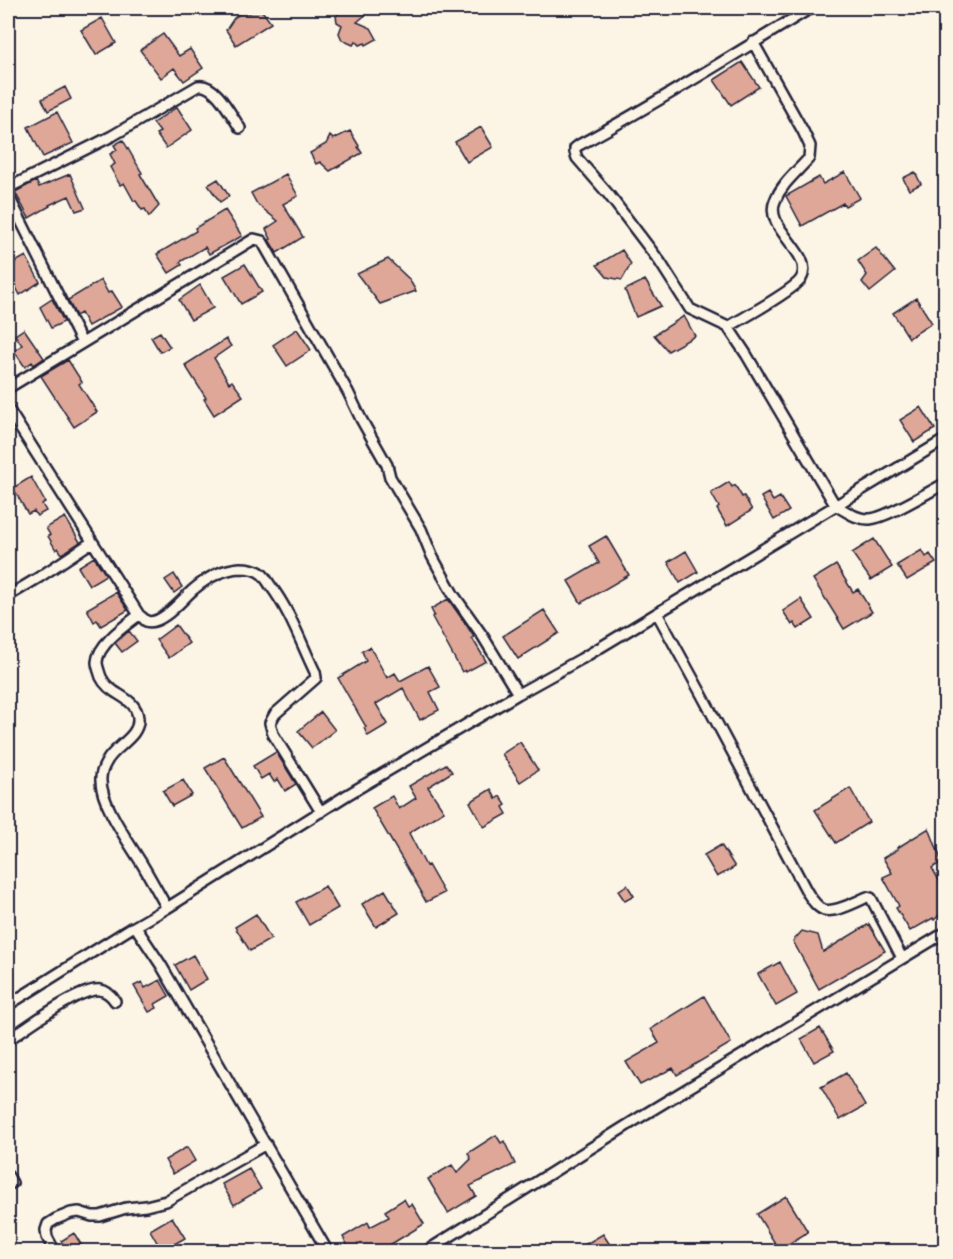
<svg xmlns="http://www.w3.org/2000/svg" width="953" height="1259" font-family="Delius,sans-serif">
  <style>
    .building { fill: #dfa797; stroke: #22223b; stroke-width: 1.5 }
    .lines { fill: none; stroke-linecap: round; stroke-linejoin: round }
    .street-casing { stroke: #22223b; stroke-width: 14 }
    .street { stroke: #fcf5e5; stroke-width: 9 }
  </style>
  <rect width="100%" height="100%" fill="#fcf5e5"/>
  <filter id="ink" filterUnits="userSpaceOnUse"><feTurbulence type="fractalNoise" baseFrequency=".0167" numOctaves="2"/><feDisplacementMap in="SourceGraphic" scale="12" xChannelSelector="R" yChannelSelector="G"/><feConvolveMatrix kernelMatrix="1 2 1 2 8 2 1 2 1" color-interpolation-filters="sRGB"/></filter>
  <g filter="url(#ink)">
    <path class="building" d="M260,8L271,23L236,45L226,30L234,18L242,12L249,13Z
      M346,8H364L368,13L357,22L371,28L377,39L366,45L365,43L360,45L356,41L353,45L342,40L339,33L342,25L337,22L336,16Z
      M102,18L116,43L96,55L81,30Z
      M163,34L179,56L190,49L203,68L184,81L174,68L161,78L140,50Z
      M742,62L759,87L731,105L714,80Z
      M65,87L71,99L48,111L42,99Z
      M177,107L192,130L166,148L156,134L160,132L153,123Z
      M57,112L73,143L43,157L28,127Z
      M481,127L493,147L467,162L455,142Z
      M350,131L359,146L358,147L362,153L330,171L320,162L316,164L310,153L326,144L330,136L333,139Z
      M123,140L142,173L140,174L159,206L149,217L145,209L142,210L136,201H134L124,183L120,185L110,167L115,164L110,154L117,150L114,145Z
      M845,172L860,198L845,206L843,203L802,226L786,196L819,177L823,184Z
      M915,172L921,184L909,190L903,178Z
      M70,174L85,208L76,211L69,196L49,205L50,206L29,218L15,192L36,181L39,187Z
      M286,174L298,196L283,204L303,237L277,253L269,240L271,239L266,229L278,221L257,204L251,193Z
      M218,179L229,196L220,202L208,185Z
      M225,210L242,236L209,254L205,247L180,262L182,265L169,273L157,254L196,231L195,228Z
      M876,248L895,272L870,292L862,282L867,275L858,261Z
      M622,250L631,264L622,280L607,277L597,265Z
      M26,256L40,282L20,295L8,272V266Z
      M388,259L409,279L416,291L380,304L357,274Z
      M245,264L262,292L241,304L224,276Z
      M101,280L108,293L112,291L122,307L88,326L81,313L76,316L68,300Z
      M645,280L661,306L636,317L625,290Z
      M200,285L213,308L191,320L179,300Z
      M916,298L932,323L909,338L893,313Z
      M52,299L64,322L51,328L40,307Z
      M684,316L695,336L668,351L654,335Z
      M24,329L44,358L34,365L32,362L25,367L14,351L22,345L15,335Z
      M297,329L311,350L287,366L273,345Z
      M160,332L170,347L160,352L151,337Z
      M226,339L231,346L214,358L229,383L232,381L243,396L214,415L204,399L206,398L185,365Z
      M68,360L82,382L79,384L97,412L74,427L41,376Z
      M921,407L935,429L914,442L900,420Z
      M31,477L45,502L42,504L46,511L37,516L34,511L28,514L13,488Z
      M729,482L732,487L735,485L742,497L744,496L752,510L727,526L717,509L719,507L711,493Z
      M768,493L773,501L780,497L789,511L774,520L761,497Z
      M65,517L80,542L62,554L58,548L56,550L48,536L50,535L46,528Z
      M606,536L629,575L581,603L568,581L599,563L589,546Z
      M874,539L892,567L871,580L852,553Z
      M922,550L926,557L930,554L936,563L907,580L897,565Z
      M686,551L698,572L680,583L668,562Z
      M94,557L106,575L89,585L78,567Z
      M836,565L853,592L858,589L872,612L844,629L813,579Z
      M174,574L182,587L174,593L165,580Z
      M116,592L128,610L101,626L97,620L94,622L87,609Z
      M448,599L467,626L474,637L472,638L486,661L466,672L465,670L462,672L432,617L434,615L431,609Z
      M801,599L814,619L798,629L794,623L792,625L783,611Z
      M544,610L559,633L518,659L503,636Z
      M176,625L189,643L169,658L156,640Z
      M129,631L137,641L122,652L115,643Z
      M370,647L387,678L395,673L400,681L428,666L440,687L430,692L439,710L420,720L403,688L376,704L388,724L368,736L364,728L366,727L338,678L366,661L362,651Z
      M321,712L335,730L312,748L298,731Z
      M520,742L538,770L520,782L502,754Z
      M276,752L296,784L285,791L278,779L274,782L269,774L261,779L253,766Z
      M224,757L261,817L242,828L205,768Z
      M446,764L452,772L428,787L444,811L409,833L426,866L428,865L444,893L426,902L421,893H422L372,808L392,796L399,809L416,798L409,786Z
      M183,780L192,795L172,806L163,791Z
      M850,788L869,822L836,843L815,810Z
      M491,789L496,799L500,796L506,805L503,807L507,814L484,827L470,802Z
      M929,828L942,862L932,868L945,891V910L934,920L933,918L910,931L896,908L899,906L883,877L892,873L883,858L898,849L897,848Z
      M721,845L735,867L717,877L704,855Z
      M627,885L634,896L625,901L618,891Z
      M325,886L338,908L309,925L296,902Z
      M385,890L399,913L376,927L362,904Z
      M256,914L271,939L250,951L235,927Z
      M869,924L885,951L819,989L793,941L802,931L818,935L823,952Z
      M193,955L207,979L189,990L175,965Z
      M780,962L797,994L776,1006L758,974Z
      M160,980L169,996L155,1004L157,1008L149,1012L134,986L142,982L145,988Z
      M704,996L731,1043L677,1075L673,1068L640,1085L626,1062L659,1043L651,1029Z
      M820,1028L834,1051L814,1062L801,1039Z
      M846,1073L865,1106L840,1120L821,1087Z
      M496,1135L501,1143L504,1141L515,1164L470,1186L476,1196L448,1213L428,1179L452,1165L457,1173L471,1159L468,1153Z
      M187,1147L195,1161L173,1174L165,1160Z
      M249,1169L261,1189L234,1205L222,1184Z
      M786,1196L808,1232L779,1250L757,1214Z
      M404,1199L408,1206L412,1204L424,1224L388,1246L390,1248L384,1251H351L343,1237L368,1222L370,1227L389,1217L385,1211Z
      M172,1217L185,1238L162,1251L150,1230Z
      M74,1233L85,1251H67L61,1241Z
      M603,1234L614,1251H574Z"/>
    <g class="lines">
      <defs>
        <path id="street" d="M811,8C734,54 658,103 579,145L575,148V152L577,158L609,195L660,262L690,309L728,327L746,354L835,505C846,511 857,520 870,519C887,518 928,492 946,483
          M8,188L112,136L198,86C215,82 231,115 240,128
          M8,195L82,343
          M728,327C742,319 794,290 801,279C816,254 763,229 775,201C782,183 797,172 809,158L810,146L803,131L753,42
          M8,388L254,239L262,241L348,392L361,419L387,465L390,477L421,529L432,556L453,594L482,635L518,694
          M8,409L139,615C140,615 145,620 146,621C161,627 184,597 194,589C207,578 223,569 240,568C247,568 256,569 262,574C265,577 268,582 270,585C290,611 301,643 315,672L316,678L275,714L270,723L273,734L321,812
          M8,596L38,578L92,542
          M657,613L703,697L807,892C811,898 816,907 824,910C835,913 856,902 867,897L871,898L902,958
          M139,615C126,625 98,644 97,662C97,665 98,668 99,671C101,681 107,687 115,692C126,699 137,704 138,718C140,737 115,746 107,761C104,766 101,772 101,778C99,802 130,844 142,864C151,879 159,894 167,908
          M134,927L167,908L347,795L518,694L581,659L946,439
          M8,1005L131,928L134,927L137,929L161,965L328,1252
          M8,1040C25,1028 81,987 100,990C107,991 111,995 115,1001
          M8,1176L12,1183
          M55,1252L47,1237L46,1230L48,1224L56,1219L71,1213L79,1212L92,1216H100L126,1208L146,1206L166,1201L266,1144
          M425,1252L642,1116L946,932"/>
      </defs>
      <use href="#street" class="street-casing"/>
      <use href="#street" class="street"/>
    </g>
  </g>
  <rect width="953" height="1259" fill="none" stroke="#fcf5e5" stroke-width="30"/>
  <rect x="15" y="15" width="923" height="1229" fill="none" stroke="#22223b" stroke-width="2" filter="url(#ink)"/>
</svg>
